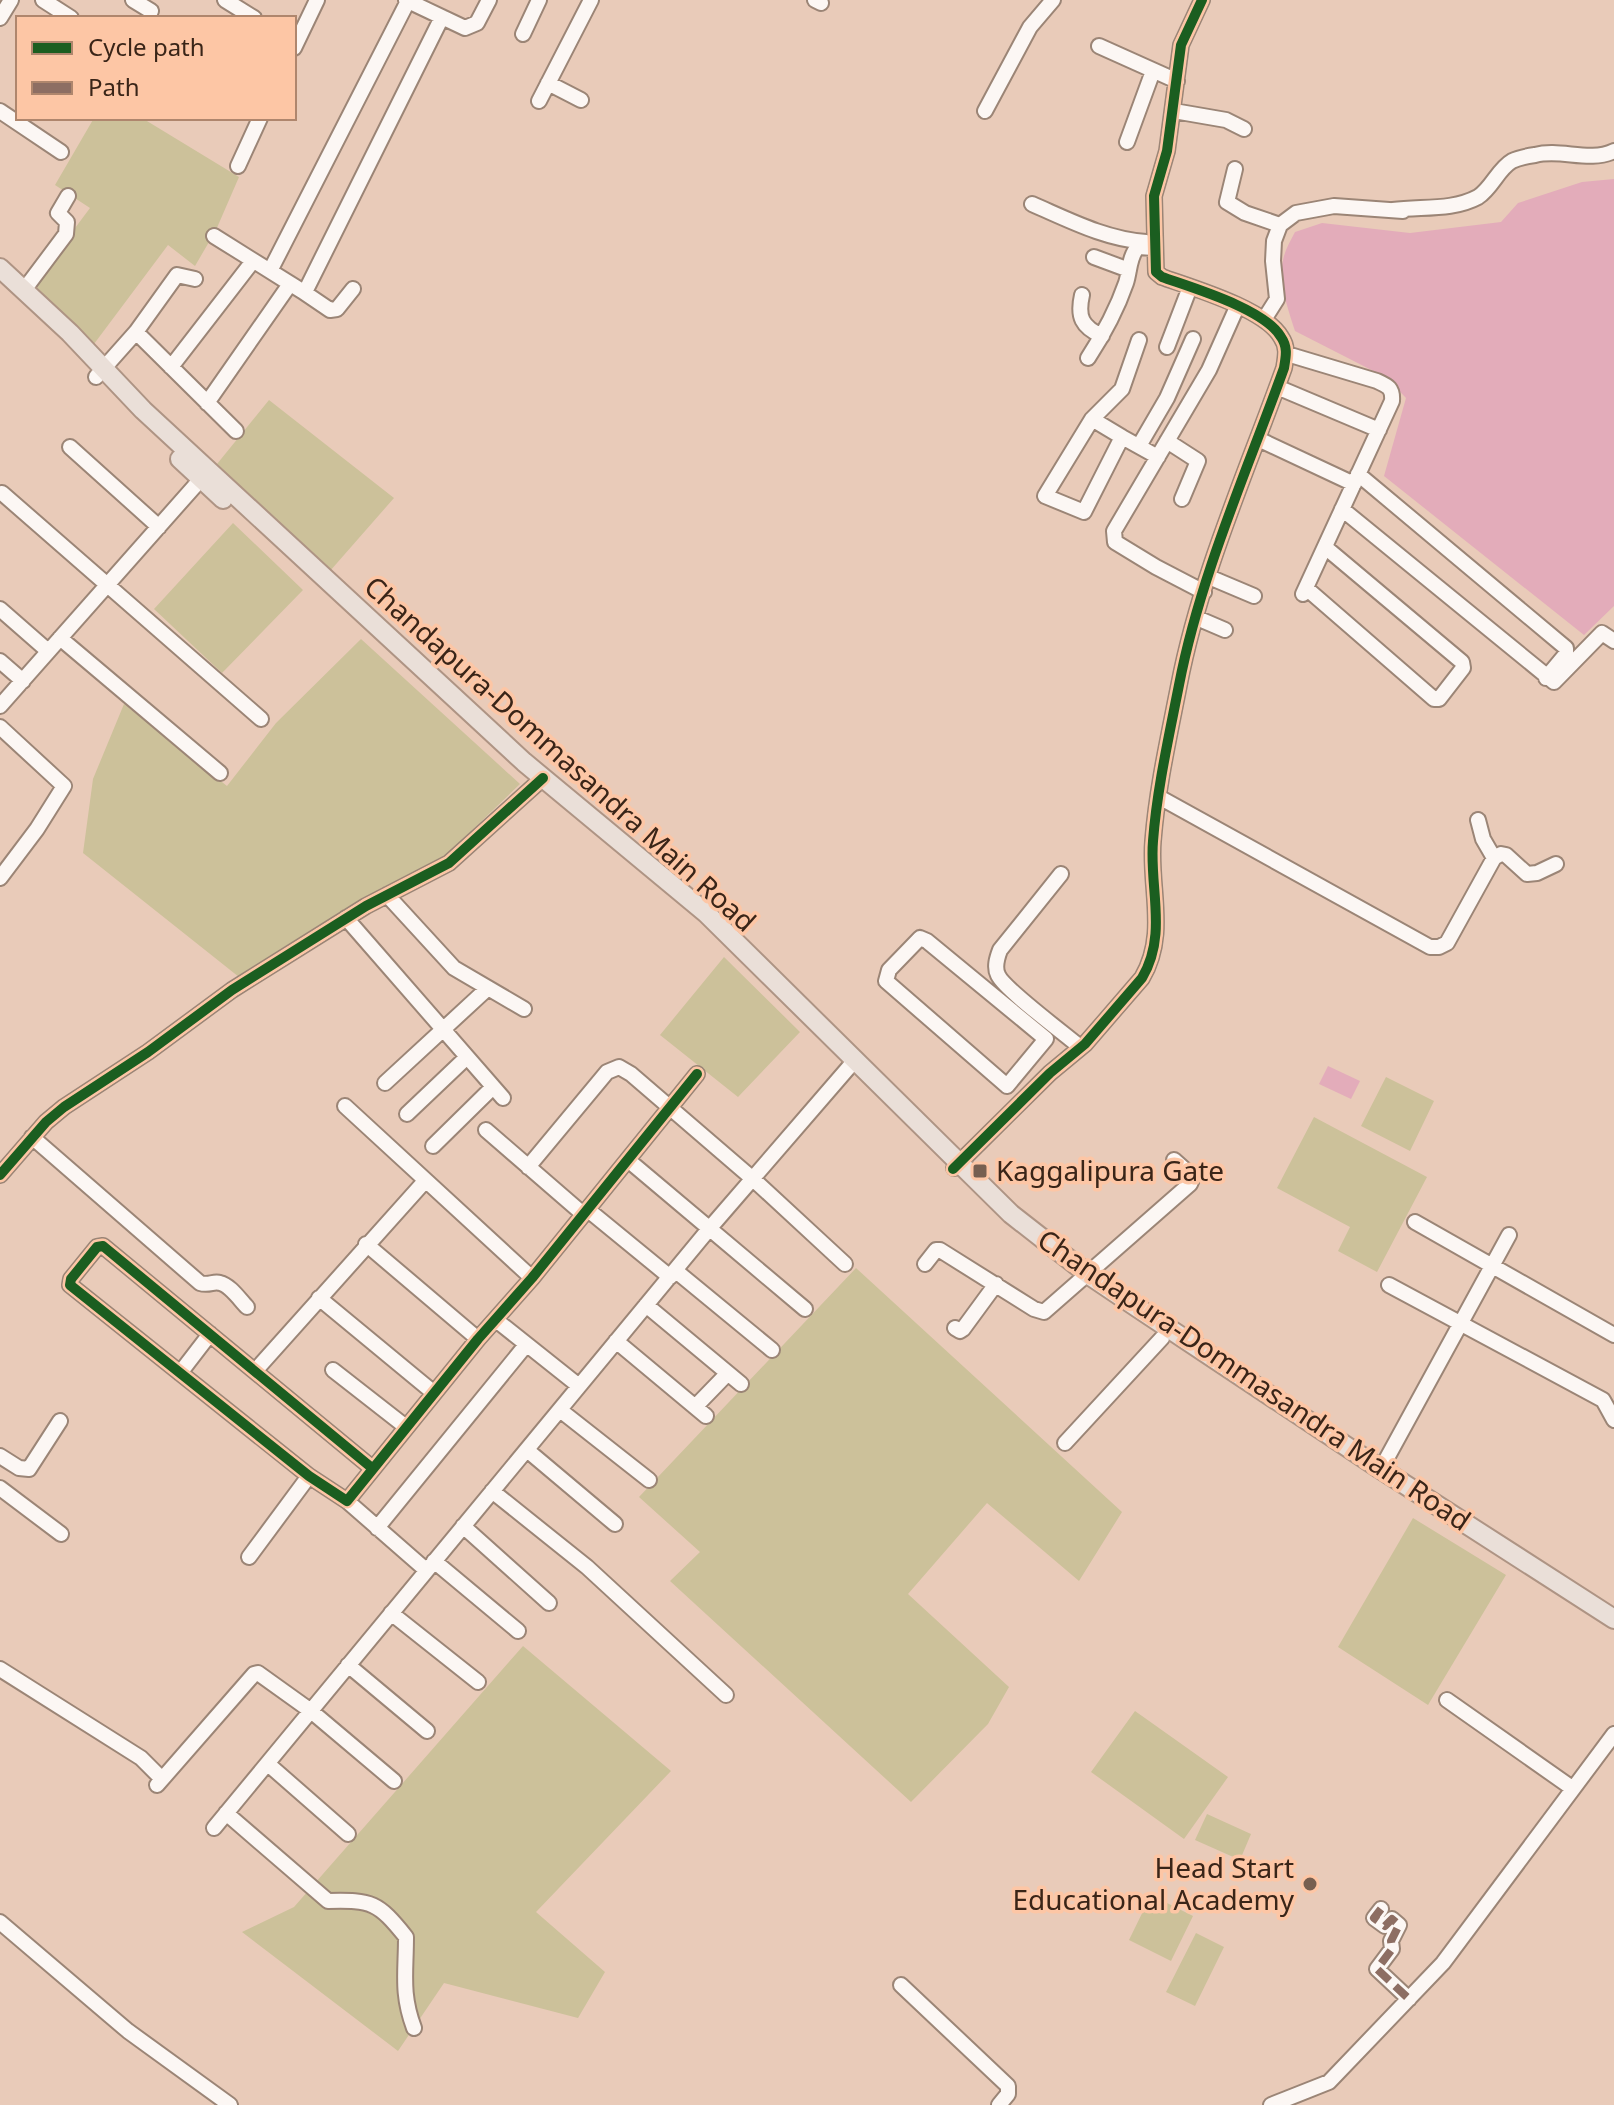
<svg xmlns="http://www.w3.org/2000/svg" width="1614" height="2105" font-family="'Noto Sans',sans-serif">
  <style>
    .green { fill: #ccc19a }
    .water { fill: #e3acba }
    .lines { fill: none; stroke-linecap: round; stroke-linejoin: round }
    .minor-casing { stroke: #9b8576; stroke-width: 18 }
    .major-casing { stroke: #ae9484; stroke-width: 22 }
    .minor { stroke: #fcf7f4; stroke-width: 14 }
    .major { stroke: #eadfd8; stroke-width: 18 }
    .quiet { stroke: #8d6e63; stroke-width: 8; stroke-dasharray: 16 8; stroke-linecap: butt }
    .cycleway-casing { stroke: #fdc6a5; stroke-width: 15 }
    .cycleway { stroke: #1b5e20; stroke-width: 10 }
    .poi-dot { fill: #775f50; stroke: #fdc6a5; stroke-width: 3 }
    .labels { text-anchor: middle; stroke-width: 7; stroke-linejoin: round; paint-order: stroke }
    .street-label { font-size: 28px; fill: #3a2518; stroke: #fdc6a5 }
    .poi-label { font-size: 28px; fill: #3a2518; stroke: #fdc6a5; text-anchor: start }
  </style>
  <rect width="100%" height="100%" fill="#e9cbb9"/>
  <path class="green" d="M94,118H142L239,177L216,230L195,266L168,245L94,344L31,287L90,208L55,185Z
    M269,400L394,498L330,571L217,464Z
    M233,523L303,590L222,673L154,609Z
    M361,639L520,784L439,862L239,977L83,853L93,779L124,704L227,786L276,723Z
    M724,957L800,1032L738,1097L660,1035Z
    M1386,1077L1434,1101L1410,1151L1361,1126Z
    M1314,1117L1427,1177L1377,1272L1338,1251L1350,1227L1277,1188Z
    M856,1268L1122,1512L1079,1581L987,1503L908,1594L1009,1687L988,1724L911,1802L670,1581L700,1552L639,1497Z
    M1413,1518L1506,1575L1428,1705L1338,1647Z
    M523,1646L671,1771L536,1912L605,1972L578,2018L444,1983L398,2051L242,1932L294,1907Z
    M1135,1711L1228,1777L1184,1839L1091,1772Z
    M1207,1814L1251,1834L1240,1860L1195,1840Z
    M1151,1895L1193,1916L1171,1961L1129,1940Z
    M1196,1933L1224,1947L1195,2006L1166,1992Z"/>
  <path class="water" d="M1614,179V606L1584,635L1384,476L1406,398L1387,378L1295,331C1288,309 1277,279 1284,256C1286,248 1291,240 1295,232L1322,223L1410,233L1501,222L1518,203L1582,182Z
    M1328,1066L1360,1081L1351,1099L1319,1084Z"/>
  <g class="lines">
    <defs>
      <path id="minor" d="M43,0L71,18
        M133,0L151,11
        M225,0L254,18
        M406,0L465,28L477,23L489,0
        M815,0L821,3
        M0,18L11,0
        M523,34L539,0
        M1099,46L1177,81
        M294,48L317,0
        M548,83L581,100
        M539,101L591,0
        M0,111L61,152
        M985,111L1030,27L1053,0
        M1174,111L1226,120L1244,129
        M1127,142L1153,71
        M238,166L260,118
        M1235,169L1227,202L1245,213L1280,225L1274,241L1273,261L1277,299L1265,318
        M1032,204C1069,220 1105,239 1146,242
        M1393,210C1421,206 1452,211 1478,197C1492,188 1498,169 1512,161C1518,158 1528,156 1535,155C1561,148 1589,163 1614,151
        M1280,225L1296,213L1334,206L1403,211
        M214,236L302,291L306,290L442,17
        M1094,257L1129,270
        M270,271L408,1
        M24,290L66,234L67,222L58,213L68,196
        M302,291L330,310L337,309L353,289
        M1082,295C1077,317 1082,327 1102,336
        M136,332L236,431
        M1139,340L1122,389L1092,419L1045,496L1084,512L1122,437L1158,457
        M1167,347L1190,287
        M1287,354L1377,381C1388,386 1393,388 1392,401L1303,594
        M1088,358C1103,335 1117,309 1126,283C1130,271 1129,256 1138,247L1154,248
        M171,367L253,261
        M96,377L136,332L177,275L195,279
        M1277,387L1379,430
        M207,403L290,284
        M1092,419L1122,437
        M1258,439L1354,484
        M1167,441L1198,461L1182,499
        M1139,446L1167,398L1193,339
        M70,447L159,527
        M1358,474L1566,648V654L1546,678
        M2,493L261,719
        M1342,509L1554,682L1602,633L1614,641
        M1209,577L1254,596
        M1306,588L1434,699H1439L1463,668L1462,662L1325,547
        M1204,592L1156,567L1115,542L1114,531L1209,370L1237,307
        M0,609L48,651
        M1197,618L1225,630
        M60,638L220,773
        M0,661L23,681
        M0,706L201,479
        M0,727L64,786L37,829L0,878
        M1159,797L1430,947H1439L1447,943L1494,858L1483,839L1478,820
        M1494,858L1501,854L1506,855L1527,874L1537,873L1556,864
        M1061,874L1000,950C997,958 994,967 998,975C1004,989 1065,1034 1080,1047
        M387,895L454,968L524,1009
        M346,918L503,1098
        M920,938L927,941L1046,1039L1007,1086L886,981L889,970Z
        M385,1083L488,988
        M345,1106L532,1278
        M407,1114L467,1057
        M486,1130L583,1214
        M32,1137L200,1283C209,1286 213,1281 220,1283C230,1285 240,1300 247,1307
        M433,1146L493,1087
        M628,1160L805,1309
        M528,1167L607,1072L619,1067L631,1074L753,1179L845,1264
        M954,1168L1050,1073L1085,1044L1142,978C1168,934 1149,888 1153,841C1157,789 1169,736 1179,685C1200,576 1247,471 1284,368C1286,356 1288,347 1281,337C1265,309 1193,288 1162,277L1156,272L1154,196L1167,151L1181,45L1202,0
        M0,1175L46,1122L64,1107L148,1052L232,990L366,906L449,863L543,778
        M587,1209L670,1277
        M1415,1222L1614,1335
        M366,1244L478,1339
        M925,1264L936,1250H940L1034,1309L1044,1312L1190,1184L1193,1177L1174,1160
        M676,1271L772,1350
        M1389,1285L1603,1400L1614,1420
        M319,1298L434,1393
        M646,1305L741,1384
        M496,1320L579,1386
        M955,1328L960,1331L963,1329L996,1284
        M616,1341L706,1416
        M333,1370L406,1427
        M255,1371L425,1181
        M180,1373L210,1334
        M695,1407L728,1373
        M560,1410L649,1480
        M1065,1443L1162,1338
        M527,1450L615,1524
        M0,1456L19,1468L29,1469L60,1421
        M372,1468L103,1246L97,1247L71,1279L70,1285L309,1476L347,1501L478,1339L532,1278L697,1074
        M1381,1469L1509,1235
        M0,1488L61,1534
        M492,1491L587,1567L726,1695
        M347,1501L426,1570
        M463,1526L549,1603
        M377,1528L526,1345
        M249,1557L309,1476
        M434,1561L518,1631
        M391,1613L478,1682
        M348,1665L427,1731
        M0,1669L141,1758L162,1779
        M1447,1700L1572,1788
        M268,1764L348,1834
        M157,1785L254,1674L258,1673L311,1711L394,1781
        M226,1813L328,1901C372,1900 378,1902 406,1937C406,1973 401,1993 414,2028
        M214,1828L709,1229L856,1059
        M1381,1909L1374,1918L1385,1926L1392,1919L1399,1925L1391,1941L1392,1949L1377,1969L1409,1999
        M0,1922L128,2031L230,2105
        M901,1985L1008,2086V2094L999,2105
        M1271,2105L1329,2082L1443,1963L1614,1734"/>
      <path id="major" d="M0,268L70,333L143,410L524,762L706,913L1011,1214L1089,1275L1138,1308L1376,1466L1614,1619
        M180,459L223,499"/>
    </defs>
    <use href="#minor" class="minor-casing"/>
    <use href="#major" class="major-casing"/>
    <use href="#minor" class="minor"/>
    <use href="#major" class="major"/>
    <path class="quiet" d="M1381,1909L1374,1918L1385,1926L1392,1919L1399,1925L1391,1941L1392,1949L1377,1969L1409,1999"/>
    <defs>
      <path id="cycleway" d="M953,1169L1050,1073L1085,1044L1142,978C1168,934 1149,888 1153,841C1157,789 1169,736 1179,685C1200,576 1247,471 1284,368C1286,356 1288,347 1281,337C1265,309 1193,288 1162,277L1156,272L1154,196L1167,151L1181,45L1202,0
        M0,1175L46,1122L64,1107L148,1052L232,990L366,906L449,863L543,778
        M372,1468L103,1246L97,1247L71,1279L70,1285L309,1476L347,1501L478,1339L532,1278L697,1074"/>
    </defs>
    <use href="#cycleway" class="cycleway-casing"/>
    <use href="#cycleway" class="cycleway"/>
  </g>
  <g class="poi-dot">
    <rect x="972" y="1163" width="16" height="16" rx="4"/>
    <circle cx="1310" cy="1884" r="8"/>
  </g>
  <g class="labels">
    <g class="street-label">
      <text transform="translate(560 754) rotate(42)" y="10">Chandapura-Dommasandra Main Road</text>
      <text transform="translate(1254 1380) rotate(34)" y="10">Chandapura-Dommasandra Main Road</text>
    </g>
    <g class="poi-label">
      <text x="996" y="1181">Kaggalipura Gate</text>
      <text x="1294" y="1878" text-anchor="end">Head Start<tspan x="1294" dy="32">Educational Academy</tspan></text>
    </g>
  </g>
  <rect x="16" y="16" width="280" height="104" fill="#fdc6a5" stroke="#af866d" stroke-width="2"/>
  <rect x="32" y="42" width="40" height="12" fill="#1b5e20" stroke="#af866d" stroke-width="2"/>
  <text x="88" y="56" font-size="24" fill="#3a2518">Cycle path</text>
  <rect x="32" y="82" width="40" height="12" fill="#8d6e63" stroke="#af866d" stroke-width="2"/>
  <text x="88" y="96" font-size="24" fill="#3a2518">Path</text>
</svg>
